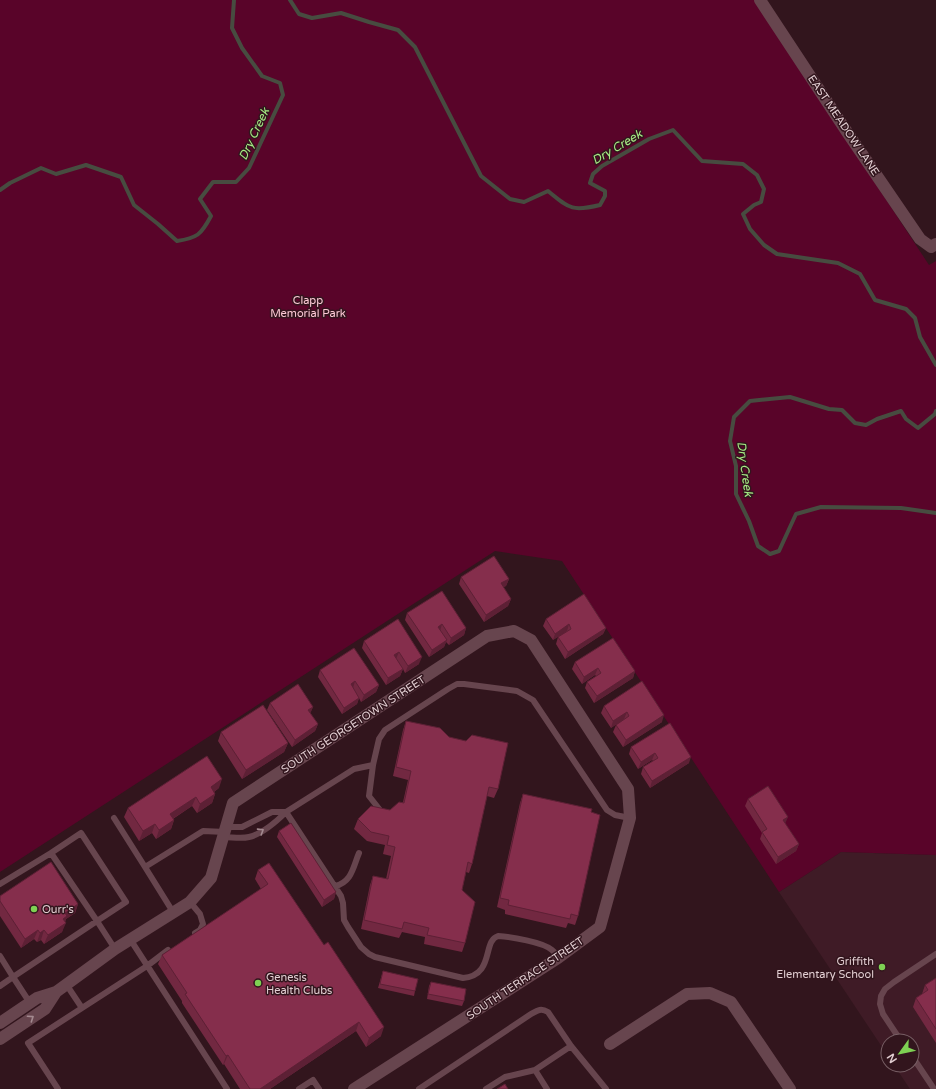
<svg xmlns="http://www.w3.org/2000/svg" width="936" height="1089" font-family="'Varela Round',sans-serif">
  <style>
    .built { fill: #3f1b26 }
    .green { fill: #590429 }
    .lines { fill: none; stroke-linecap: round; stroke-linejoin: round }
    .stream { stroke: #474c40; stroke-width: 4 }
    .service { stroke: #67454e; stroke-width: 6 }
    .minor { stroke: #67454e; stroke-width: 12 }
    .wall { fill: #722841 }
    .shaded-wall { fill: #5d2035 }
    .building { fill: #852e4c; stroke: #5d2035 }
    .oneway { stroke: #a48a90 }
    .poi-dot { fill: #7ed153; stroke: #32151d; stroke-width: 1.5 }
    .labels { text-anchor: middle; stroke-width: 3; stroke-linejoin: round; paint-order: stroke }
    .street-label { font-size: 11px; fill: #e2ced2; stroke: #32151d }
    .park-label { font-size: 11px; fill: #fcc8d5; stroke: #32151d }
    .poi-label { font-size: 11px; fill: #e2ced2; stroke: #32151d; text-anchor: start }
    .water-label { font-size: 12px; font-style: italic; fill: #a6ec85; stroke: #32151d }
  </style>
  <rect width="100%" height="100%" fill="#32151d"/>
  <path class="built" d="M841,852L936,855V1089H910L894,1065H912V1041H888V1056L779,892Z"/>
  <path class="green" d="M0,0H755L929,265L936,261V855L841,852L779,892L562,561L495,551L0,872Z"/>
  <g class="lines">
    <path class="stream" d="M290,0L299,14L312,18L341,13L369,22L398,30L415,47L481,176L510,199L524,202L548,191C569,208 571,212 600,205L605,196V191L590,183L593,174L602,166L649,139L673,130L702,161L743,164L757,175L764,189L761,202L754,205L743,214L750,229L764,245L777,254L838,263L860,274L875,300L906,309L915,318L920,337L936,365
      M0,190L10,183L41,168L56,174L86,165L121,177L134,205L158,224L177,241C197,238 201,235 211,216L200,199L213,182H236L249,168L283,95L280,83L262,76L242,48L232,28L234,0
      M936,411L935,414L918,428L906,419L901,411L877,419L866,425L855,423L842,410L829,409L790,397L750,401L734,417L730,441L736,466V494L749,521L758,546L770,554L779,551L796,514L821,507L901,508L936,513"/>
    <path class="service" d="M373,765L369,796L380,810
      M114,818L145,867
      M223,837C232,837 241,839 249,837C262,834 277,821 286,812H272L242,827H226
      M0,884L51,853L97,921L126,902L81,833L51,853
      M335,886C352,882 353,867 359,853
      M190,902L200,914L203,924L200,930L195,933
      M173,912L145,867L203,831L225,832
      M130,939L227,1089
      M0,956L13,977L0,986
      M558,958C556,955 555,952 552,950C543,942 511,937 498,936C482,941 495,975 463,978L375,957L369,954L361,947L348,927L344,920L343,903L341,896L286,812L354,769L373,765L379,739L385,730L448,689L457,684H464L517,691L533,700L607,810L615,815L630,818
      M66,984L82,1008L147,966L168,950
      M30,1003L13,977L97,921L115,949
      M901,1041L883,1014L880,1004L881,996L885,989L894,982L936,954
      M912,1056L934,1089
      M535,1070L547,1089
      M58,1089L28,1043L82,1008
      M299,1089L313,1080L319,1089
      M419,1089L531,1014C538,1010 541,1008 548,1012L571,1046L606,1089
      M486,1089L505,1077L535,1070L571,1046"/>
    <path class="minor" d="M760,0L847,132L920,239L931,247L936,244
      M0,1023L37,998L56,992L115,949L190,902L211,878L233,803L487,636L514,631L531,640L628,789L630,818L600,927L558,958L354,1089
      M0,1039L45,1009L56,992
      M610,1044L687,994L710,993L731,1002L790,1089"/>
  </g>
  <path class="wall" d="M461,577L509,579L506,586L503,587L511,599L508,606L484,622L459,584Z
    M407,613L466,628L464,635L449,645L446,642L444,647L429,657L405,620Z
    M398,619L419,664L405,673L403,669L400,676L386,685L362,648L364,641Z
    M546,619L606,628L603,634L565,659L556,644L558,637L567,631L553,640L543,626Z
    M575,662L635,671L633,678L594,703L585,688L587,682L596,676L595,675L582,684L572,669Z
    M320,670L379,685L376,692L361,702L359,698L357,704L342,714L318,677Z
    M270,703L313,707L310,713L318,724L315,731L292,747L267,710Z
    M604,706L662,722L623,747L613,732L616,725L624,719L611,728L601,713Z
    M406,721L498,789L494,798L487,796L472,864L469,873L466,872L462,890L465,943L462,952L424,944L425,937L402,932L399,938L361,929L370,885L373,876L386,879L391,856L383,854L385,845L367,841L354,829L358,819L390,810L403,802L408,780L393,776L403,730Z
    M670,723L689,763L650,788L641,774L643,767L653,761L652,760L638,769L629,754L631,747Z
    M221,732L288,743L284,752L242,779L218,741Z
    M219,788L214,792L215,794L212,803L197,813L192,806L173,819L174,820L171,829L156,839L152,833L139,841L124,817L128,808Z
    M523,794L578,916L575,925L568,923L566,928L505,914V910L497,907L520,803Z
    M748,799L785,824L799,844L796,851L776,864L760,839L762,833L745,806Z
    M279,831L336,892L334,899L322,907L277,837Z
    M258,870L381,1036L366,1047L356,1031L270,1089H240L224,1064L223,1065L182,1003V1001L158,964L162,955L261,889L255,879Z
    M0,896L78,904L75,913L66,919L62,932L44,944L41,940L37,942L34,939L21,948L0,916Z
    M383,971L415,991L414,996L378,988Z
    M936,978V1043L913,1007L916,998L922,994L925,985Z
    M431,982L464,1001L462,1006L427,999L429,986Z"/>
  <path class="shaded-wall" d="M509,579L506,586L498,590L501,583Z
    M511,599L508,606L484,622L486,615Z
    M442,624L440,631L438,627Z
    M569,624L567,631L553,640L555,634Z
    M466,628L464,635L449,645L451,638Z
    M606,628L603,634L565,659L568,652Z
    M447,640L444,647L429,657L432,650Z
    M399,652L396,659L394,655Z
    M422,657L419,664L405,673L408,666Z
    M598,668L595,675L582,684L584,677Z
    M403,669L400,676L386,685L388,678Z
    M635,671L633,678L594,703L597,696Z
    M355,681L353,688L351,684Z
    M379,685L376,692L361,702L364,695Z
    M359,698L357,704L342,714L344,708Z
    M313,707L310,714L308,710Z
    M627,712L624,719L611,728L613,721Z
    M664,715L662,722L623,747L626,740Z
    M318,724L315,731L292,747L295,740Z
    M288,743L284,752L242,779L246,770Z
    M655,753L652,760L638,769L641,762Z
    M691,757L689,763L650,788L652,781Z
    M222,779L219,788L208,796L211,787Z
    M215,794L212,803L197,813L200,804Z
    M196,797L192,806L166,823L170,814Z
    M788,817L785,824L783,820Z
    M174,820L171,829L156,839L159,830Z
    M155,824L152,833L139,841L143,831Z
    M799,844L796,851L776,864L778,857Z
    M336,892L334,899L322,907L324,900Z
    M78,904L75,913L66,919L64,924L66,923L62,932L44,944L48,935L65,913Z
    M38,930L34,939L21,948L25,939Z
    M44,930L41,940L37,942L40,933Z
    M359,1022L356,1031L270,1089H260Z
    M384,1027L381,1036L366,1047L369,1038Z
    M228,1055L224,1064L223,1065L226,1056Z"/>
  <path class="building" d="M494,556L509,579L501,583L511,599L486,615L461,577Z
    M442,591L466,628L451,638L442,624L438,627L447,640L432,650L407,613Z
    M584,594L606,628L568,652L558,637L571,629L569,624L555,634L546,619Z
    M398,619L422,657L408,666L399,652L394,655L403,669L388,678L364,641Z
    M613,638L635,671L597,696L587,682L601,673L598,668L584,677L575,662Z
    M354,648L379,685L364,695L355,681L351,684L359,698L344,708L320,670Z
    M642,681L664,715L626,740L616,725L629,716L627,712L613,721L604,706Z
    M298,684L313,707L308,710L318,724L295,740L270,703Z
    M263,705L288,743L246,770L221,732Z
    M406,721L440,728L449,737L466,741L472,735L508,743L498,789L489,787L472,864L468,862L462,890L475,902L465,943L427,935L429,928L404,922L402,929L364,920L373,876L388,879L395,847L387,845L389,836L371,832L358,819L371,806L390,810L399,802L404,803L411,771L396,767Z
    M670,723L691,757L652,781L643,767L658,758L655,753L641,762L631,747Z
    M207,756L222,779L211,787L215,794L200,804L196,797L170,814L174,820L159,830L155,824L143,831L128,808Z
    M768,786L788,817L783,820L799,844L778,857L762,832L767,829L748,799Z
    M523,794L592,809L591,812L600,815L578,916L571,914L570,919L508,905L509,900L500,898Z
    M291,823L336,892L324,900L279,831Z
    M51,862L78,904L65,913L67,916L63,919L66,923L48,935L44,930L40,933L38,930L25,939L0,901V896Z
    M269,863L324,945L328,942L384,1027L369,1038L359,1022L260,1089H250L228,1055L226,1056L185,994L187,993L162,955L268,884L258,870Z
    M383,971L418,979L415,991L380,984Z
    M936,978V1029L916,998L928,990L925,985Z
    M431,982L466,989L464,1001L428,994Z
    M505,1084L508,1089H497Z"/>
  <defs><path id="oneway-chevron" d="M-2-3.5L2.5 0L-2 3.5" fill="none" stroke-width="1.6" stroke-linecap="round" stroke-linejoin="round"/></defs>
  <g class="oneway">
    <use href="#oneway-chevron" transform="translate(261 831) rotate(-32)"/>
    <use href="#oneway-chevron" transform="translate(31 1018) rotate(-34)"/>
  </g>
  <g class="poi-dot">
    <circle cx="34" cy="909" r="4"/>
    <circle cx="882" cy="967" r="4"/>
    <circle cx="258" cy="983" r="4"/>
  </g>
  <g class="labels">
    <g class="street-label">
      <text transform="translate(844 125) rotate(56)" y="4">EAST MEADOW LANE</text>
      <text transform="translate(353 724) rotate(-33)" y="4">SOUTH GEORGETOWN STREET</text>
      <text transform="translate(525 978) rotate(-34)" y="4">SOUTH TERRACE STREET</text>
    </g>
    <g class="park-label">
      <text x="308" y="304">Clapp<tspan x="308" dy="13">Memorial Park</tspan></text>
    </g>
    <g class="poi-label">
      <text x="42" y="913">Ourr's</text>
      <text x="874" y="965" text-anchor="end">Griffith<tspan x="874" dy="13">Elementary School</tspan></text>
      <text x="266" y="981">Genesis<tspan x="266" dy="13">Health Clubs</tspan></text>
    </g>
    <g class="water-label">
      <text transform="translate(254 134) rotate(-65)" y="4">Dry Creek</text>
      <text transform="translate(617 147) rotate(-31)" y="4">Dry Creek</text>
      <text transform="translate(745 469) rotate(82)" y="4">Dry Creek</text>
    </g>
  </g>
  <g transform="translate(900 1053) rotate(237)"><circle r="19" fill="#32151d" stroke="#785f65"/>
  <path d="M0-3L7 15L0 10L-7 15Z" fill="#7ed153"/>
  <text y="-6" font-size="11" font-weight="bold" text-anchor="middle" fill="#e2ced2">N</text>
  </g>
</svg>
